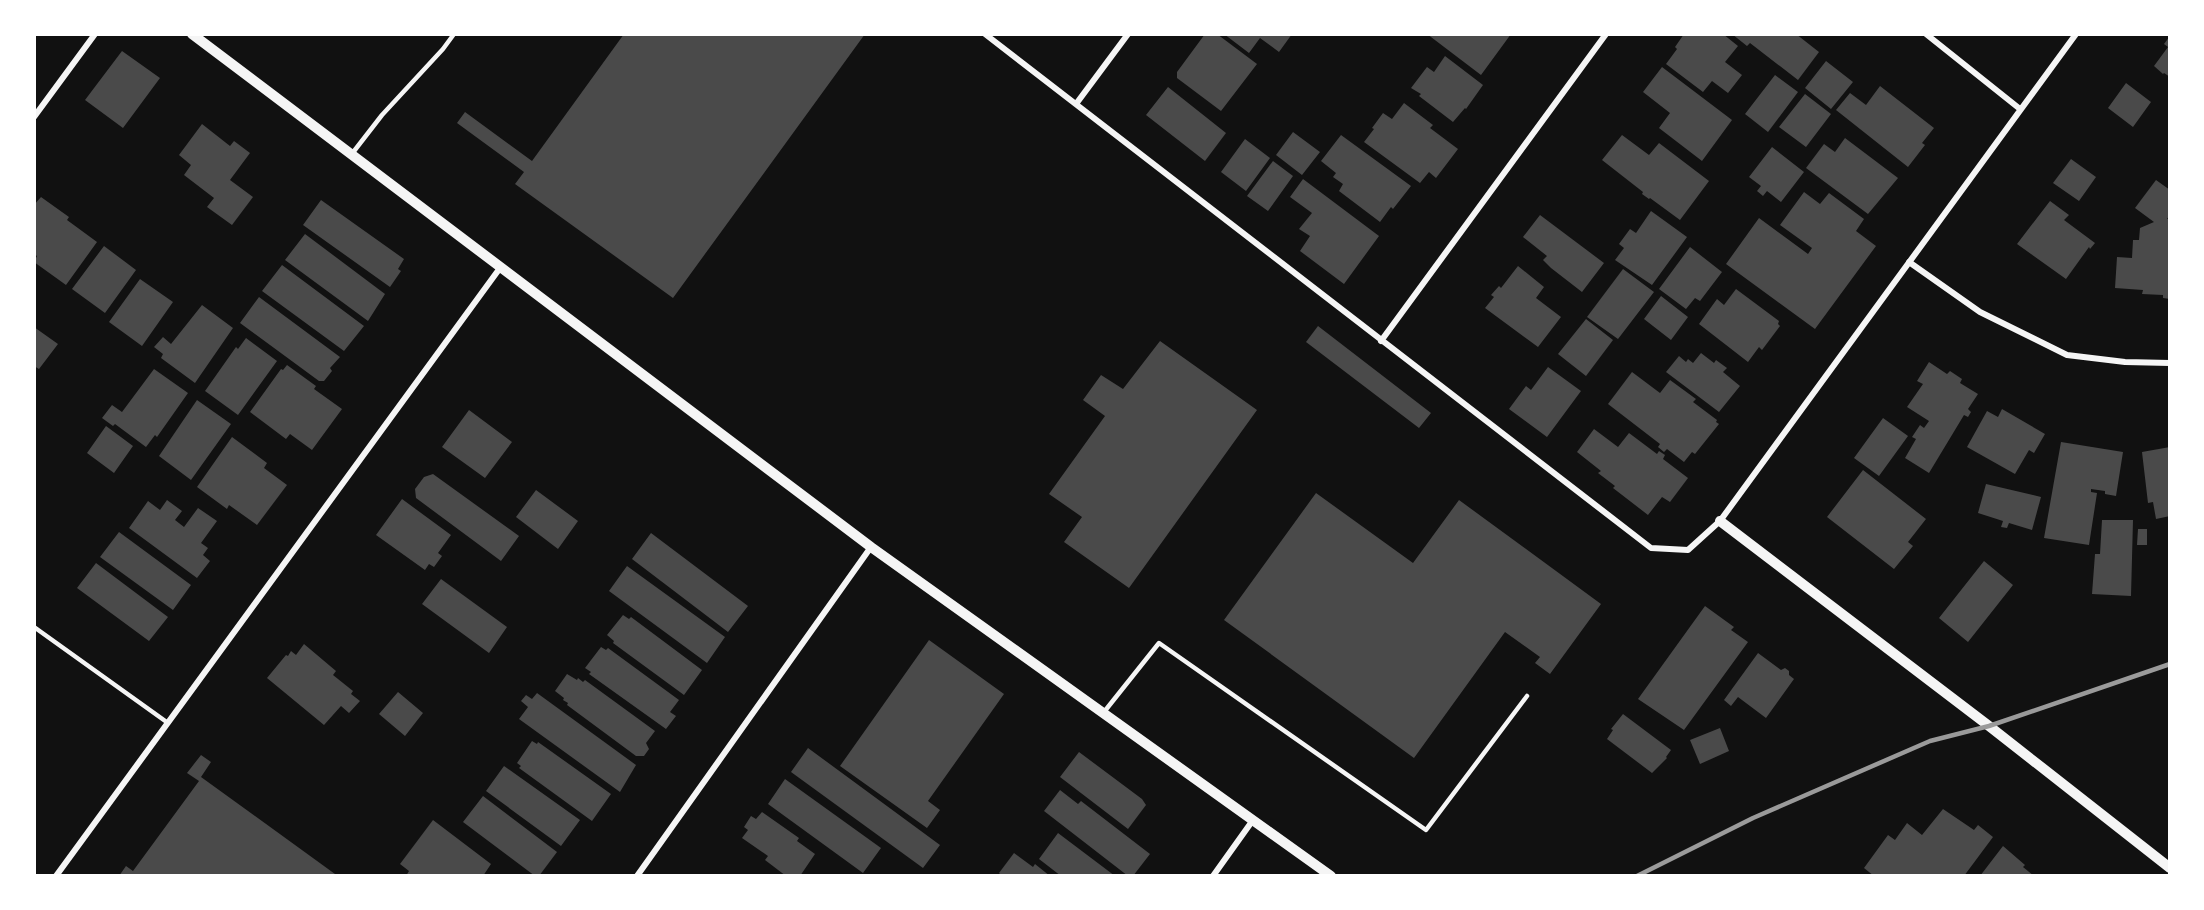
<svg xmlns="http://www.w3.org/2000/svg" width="2204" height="910" font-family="Roboto,sans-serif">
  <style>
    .building { fill: #4a4a4a }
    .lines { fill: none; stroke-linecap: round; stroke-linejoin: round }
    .service { stroke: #f5f5f5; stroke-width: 4.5 }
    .minor { stroke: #f5f5f5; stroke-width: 6 }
    .tertiary { stroke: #f5f5f5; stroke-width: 10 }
    .rail { stroke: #9a9a9a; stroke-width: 4.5 }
  </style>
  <rect width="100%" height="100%" fill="#111"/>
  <path class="building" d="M624,34H865L673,298L515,184L524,172L457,123L465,112L532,161Z
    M1205,34H1217L1257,64L1221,111L1177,78V72Z
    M1224,34H1292L1279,52L1260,38L1249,53Z
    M1427,34H1511L1481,75Z
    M1684,34H1723L1738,46L1725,62L1742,75L1728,93L1712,81L1703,92L1666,64L1677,49L1675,47Z
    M1732,34H1796L1819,52L1798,80L1750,43L1747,46Z
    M2170,36V77L2164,73L2163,74L2154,66L2168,47L2164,44Z
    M122,51L160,78L123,128L85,100Z
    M1445,56L1483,85L1466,109L1465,108L1453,122L1419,96L1421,94L1411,88L1427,67L1434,72Z
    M1826,61L1853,82L1831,109L1805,88Z
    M1662,67L1732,120L1702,161L1659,128L1670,113L1643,92Z
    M1775,75L1798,92L1768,132L1745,114Z
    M2126,83L2151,102L2133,127L2108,108Z
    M1880,86L1934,128L1922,143L1925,145L1908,167L1836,110L1850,93L1866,105Z
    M1168,87L1226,133L1205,161L1146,115Z
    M1805,94L1831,114L1806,147L1779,127Z
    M1404,103L1433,125L1430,128L1458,149L1436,178L1429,172L1420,183L1364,142L1374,129L1372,128L1383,113L1392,119Z
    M202,124L230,146L234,141L250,153L230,180L253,197L232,225L207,207L214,198L184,175L191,165L179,155Z
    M1293,132L1320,152L1302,175L1276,155Z
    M1341,135L1411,186L1393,209L1391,207L1380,222L1339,191L1343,184L1333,177L1336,173L1321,161Z
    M1622,135L1649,155L1659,143L1709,181L1680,220L1650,198L1649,199L1642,194L1643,192L1602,160Z
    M1845,138L1898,178L1868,214L1806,168L1824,144L1835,152Z
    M1245,139L1270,158L1246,191L1221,172Z
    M1772,147L1804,172L1781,202L1767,191L1763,196L1757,191L1761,186L1749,177Z
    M2071,159L2096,177L2079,201L2053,183Z
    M1273,161L1293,176L1268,211L1247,196Z
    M1303,179L1379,236L1344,284L1300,251L1310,236L1299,229L1312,213L1290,197Z
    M2156,180L2170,190V215L2167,219H2170V299L2163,298V295L2142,294L2143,290L2115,288L2117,257L2132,258L2133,240H2139L2140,228L2154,222L2135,208Z
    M1804,192L1820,204L1829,193L1864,219L1856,231L1876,246L1815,329L1726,264L1759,218L1808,254L1812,248L1780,225Z
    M41,197L69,217L67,220L97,242L66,285L34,262L37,256L34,254V205Z
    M321,200L404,259L398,269L401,271L390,287L303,225Z
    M2050,201L2069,215L2064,220L2095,243L2090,249L2089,247L2066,279L2017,244Z
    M1651,211L1687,237L1652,285L1615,260L1624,248L1619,244L1630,229L1636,233Z
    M1540,215L1604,263L1582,292L1551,268L1543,260L1547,256L1523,237Z
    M305,234L385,294L368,321L285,260Z
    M104,246L136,270L105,313L72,289Z
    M1690,247L1722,272L1700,301L1695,298L1686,309L1659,289Z
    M282,265L364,326L344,351L262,291Z
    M1518,266L1544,287L1536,298L1561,317L1538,347L1485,308L1494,297L1491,295L1499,286L1501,288Z
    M1623,269L1654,292L1618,339L1587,317Z
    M140,279L173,302L142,346L109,322Z
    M1736,289L1779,321L1778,324L1780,326L1762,350L1759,347L1748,362L1699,324L1717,299L1724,305Z
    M1661,296L1688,317L1671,340L1644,319Z
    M259,297L340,357L330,368L332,371L324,381H319L240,323Z
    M202,305L233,328L195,383L161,358L163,354L154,347L163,337L171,344Z
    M1586,319L1613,340L1586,376L1558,354Z
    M1318,326L1431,413L1419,428L1306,342Z
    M34,327L58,344L39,369L34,366Z
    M246,338L277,361L238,415L205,391L236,347L238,349Z
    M1160,341L1257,410L1129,588L1064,542L1082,517L1049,494L1105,416L1083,400L1101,375L1123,389Z
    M1701,353L1714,363L1716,360L1727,368L1723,372L1740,386L1719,412L1666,372L1679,356L1686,362L1688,359L1693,363Z
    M1929,362L1947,374L1950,371L1962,379L1960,383L1978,394L1968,409L1971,412L1968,417L1964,415L1929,473L1905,458L1916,439L1912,437L1920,425L1924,428L1929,421L1907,407L1923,384L1917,381Z
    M287,365L316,386L314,389L342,409L312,450L290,434L286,439L250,412L281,369L283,370Z
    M1548,367L1581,391L1547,437L1509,409L1526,386L1531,390Z
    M154,369L188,393L157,437L155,435L146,447L115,424L113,426L102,418L112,405L122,412Z
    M1632,372L1660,393L1670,380L1696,399L1693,402L1717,420L1716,422L1719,424L1695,454L1692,452L1684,462L1667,449L1664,452L1658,447L1660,444L1608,404Z
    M197,400L231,424L191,480L159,456Z
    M2002,409L2045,434L2034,453L2029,450L2015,474L1967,447L1987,411L1998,417Z
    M469,410L512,442L485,478L442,447Z
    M1883,418L1908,436L1879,476L1854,458Z
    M106,426L133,446L114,473L87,453Z
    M1594,429L1618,447L1629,433L1657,454L1659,451L1665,455L1663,459L1688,478L1670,502L1662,497L1648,515L1613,488L1615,486L1598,473L1601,471L1577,452Z
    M232,437L267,463L264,468L287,485L257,525L229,505L227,509L197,487Z
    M2061,442L2123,452L2116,496L2105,494V491L2091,489V492L2097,493L2089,545L2044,538Z
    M2170,447V516L2156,519L2153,502L2148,503L2142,452Z
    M1863,470L1926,519L1908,542L1913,546L1894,569L1827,517Z
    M433,474L519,536L501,561L416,498L415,489L424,477Z
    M1986,484L2041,497L2032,530L2009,523L2007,528L2001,527L2003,521L1978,513Z
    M536,490L578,521L558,549L516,517Z
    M1316,493L1413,563L1459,500L1601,604L1550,674L1535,663L1540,657L1505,632L1414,758L1224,620Z
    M402,499L451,535L438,553L442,556L434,567L429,564L425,570L376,535Z
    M167,500L182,511L175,520L184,527L198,508L217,521L201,543L208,548L203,555L210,561L197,578L129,528L148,501L160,510Z
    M2102,520H2133L2131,596L2092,594L2095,554H2100Z
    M2138,529H2147V545H2137Z
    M119,532L191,585L173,610L100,557Z
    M651,533L748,606L728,632L632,559Z
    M1984,561L2013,585L1968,642L1939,618Z
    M96,563L168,617L149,641L77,588Z
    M627,566L725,637L707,663L609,591Z
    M441,579L507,627L489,653L422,604Z
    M1705,606L1734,627L1731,630L1748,642L1684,730L1638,699Z
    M623,615L629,619L631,617L702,670L684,695L613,643L614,641L607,635Z
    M929,640L1004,694L928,801L940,810L927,828L840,766Z
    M304,644L336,671L333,675L353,691L351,694L360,701L349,713L341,706L324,725L267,678L286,655L288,656L291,651L296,655Z
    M601,647L606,650L608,648L679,700L670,712L676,716L666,729L589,674L591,672L585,668Z
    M1758,653L1781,670L1785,668L1789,671V675L1794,679L1766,718L1738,697L1731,706L1724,700Z
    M567,674L577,680L578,678L583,682L585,680L655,731L646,743L649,749L644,756H636L567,705L568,703L563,700L564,698L555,691Z
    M398,692L423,713L405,736L379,714Z
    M537,693L636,765L620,792L519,719L528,707L521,701L526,695L532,699Z
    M1623,714L1671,750L1666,757L1667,758L1652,773L1607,739L1613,730L1611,729Z
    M1720,728L1729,751L1700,764L1690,740Z
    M532,741L537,744L538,742L611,794L592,821L519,768L521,766L517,763Z
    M808,748L940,845L923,868L791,772Z
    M1079,752L1142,799L1146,805L1128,829L1060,777Z
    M201,755L211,762L201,777L335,874L334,876H119L126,866L133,871L199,781L187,773Z
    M504,766L580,820L561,846L486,791Z
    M785,779L881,848L863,873L768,804Z
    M1060,790L1078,804L1081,801L1150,854L1133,876H1128L1044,811Z
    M483,796L557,852L539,876H535L463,822Z
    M1943,809L1974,830L1978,825L1993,837L1964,876H1874L1864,868L1888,835L1895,840L1907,823L1922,835Z
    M762,812L799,838L797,841L815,854L800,876H786L765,860L768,856L742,838L748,830L744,827L751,816L756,819Z
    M433,820L491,864L483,876H406L409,871L400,864Z
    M1058,833L1115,876H1061L1039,859Z
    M2003,846L2025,865L2023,867L2034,876H1980Z
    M1014,853L1033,867L1035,864L1050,876H1002L999,873Z"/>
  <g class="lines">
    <path class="service" d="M351,155L382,115L443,49L454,34
      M34,627L168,723
      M1104,712L1159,643L1426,830L1527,696"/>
    <path class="minor" d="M985,34L1651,548L1688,550L1720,521L2076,34
      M1926,34L2020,109
      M1076,104L1128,34
      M34,117L95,34
      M1909,262L1980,312L2067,355L2125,362L2170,363
      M1381,341L1606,34
      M56,876L500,268
      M637,876L871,547
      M1213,876L1253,820"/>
    <path class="tertiary" d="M192,34L871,547L1331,876
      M1720,521L1989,726L2170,868"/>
    <path class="rail" d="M1637,876L1753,818L1930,741L1989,726L2170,664"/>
  </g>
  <rect width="2204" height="910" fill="none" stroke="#ffffff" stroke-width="72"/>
</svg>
